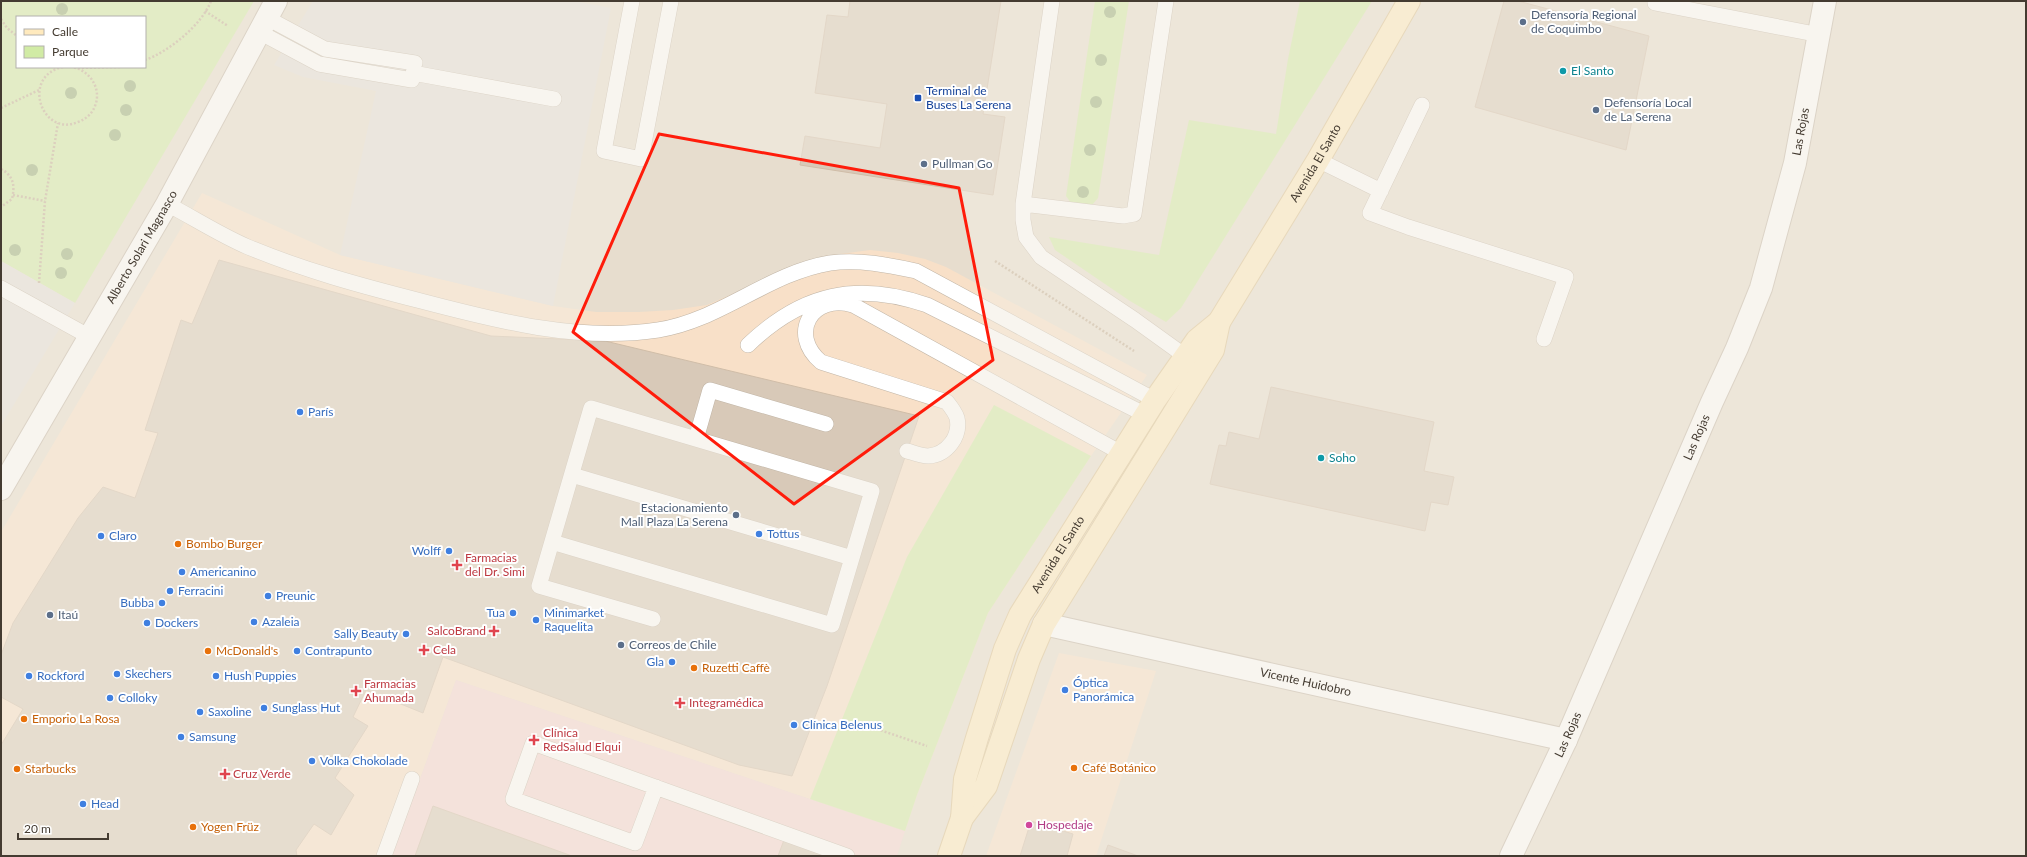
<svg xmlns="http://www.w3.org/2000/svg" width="2027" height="857" font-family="Lato,sans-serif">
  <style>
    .residential { fill: #e7ddce; fill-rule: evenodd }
    .commercial { fill: #f8e0c8 }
    .medical { fill: #f5d4d2 }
    .green { fill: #d1eba5; fill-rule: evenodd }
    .parking { fill: #e2deda }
    .building { fill: #d8c9b8; stroke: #d0bda8 }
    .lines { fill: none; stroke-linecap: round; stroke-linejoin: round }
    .service-casing { stroke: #c1b5a6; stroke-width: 16 }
    .minor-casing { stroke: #c1b5a6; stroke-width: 24 }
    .tertiary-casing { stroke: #c1b5a6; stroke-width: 24 }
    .secondary-casing { stroke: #dac08d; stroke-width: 24 }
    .path { stroke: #c1ad93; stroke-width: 2.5; stroke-dasharray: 2 2; stroke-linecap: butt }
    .service { stroke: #fff; stroke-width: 15 }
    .minor { stroke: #fff; stroke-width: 22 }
    .tertiary { stroke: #fff; stroke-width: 22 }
    .secondary { stroke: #ffeabe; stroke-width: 22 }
    .tree { fill: #95ad77 }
    .marked { fill: none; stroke: #ff1c0b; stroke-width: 3; stroke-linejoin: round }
    .service-dot { fill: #5c6f8a; stroke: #fff; stroke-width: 1.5 }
    .culture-dot { fill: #0f9aa8; stroke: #fff; stroke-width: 1.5 }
    .transit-dot { fill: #1a4fb4; stroke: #fff; stroke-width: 1.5 }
    .shop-dot { fill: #3f7fe0; stroke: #fff; stroke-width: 1.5 }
    .food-dot { fill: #e8710a; stroke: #fff; stroke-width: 1.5 }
    .health-dot { fill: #e0444e; stroke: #fff; stroke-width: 1.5 }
    .hotel-dot { fill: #d1479c; stroke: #fff; stroke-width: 1.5 }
    .labels { text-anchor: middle; stroke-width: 4; stroke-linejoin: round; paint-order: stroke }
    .service-label { font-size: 12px; fill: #4e5e75; stroke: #fff; text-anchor: start }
    .culture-label { font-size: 12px; fill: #0d838f; stroke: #fff; text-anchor: start }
    .transit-label { font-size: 12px; fill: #164399; stroke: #fff; text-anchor: start }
    .street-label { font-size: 12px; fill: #443b31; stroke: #fff }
    .shop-label { font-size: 12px; fill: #366cbe; stroke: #fff; text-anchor: start }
    .food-label { font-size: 12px; fill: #c56008; stroke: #fff; text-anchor: start }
    .health-label { font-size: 12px; fill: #be3a42; stroke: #fff; text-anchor: start }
    .hotel-label { font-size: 12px; fill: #b23c85; stroke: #fff; text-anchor: start }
  </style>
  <rect width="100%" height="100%" fill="#f2ece1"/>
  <path class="residential" d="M1,1H2026V856H1ZM17,17H145V67H17Z"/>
  <path class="commercial" d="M202,193L340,255L553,306L596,312H639L673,310L707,305L808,261L825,256L870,250L898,253L925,259L946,267L1147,375L1091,456L988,613L917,795L905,831L456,680L392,856H1V532Z
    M1059,653L1156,671L1096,856H986Z"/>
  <path class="medical" d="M456,680L905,831L897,856H392Z"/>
  <path class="green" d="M1,1H254L75,303L1,261ZM17,17H145V67H17Z
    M1095,1H1129L1098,198L1092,205L1071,203L1066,196Z
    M1300,1H1372L1181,308L1166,322L1130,301L1055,250L1049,237L1159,255L1189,120L1276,134L1288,59Z
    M994,405L1091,456L988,613L917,795L905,831L810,799L907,557Z"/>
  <path class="parking" d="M313,1H574L611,8L553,306L340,255L376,91L303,77L274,65Z
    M1,261L75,303L1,426Z"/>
  <path class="building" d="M850,1H1001L983,114L1005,117L993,195L800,165L805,136L880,148L887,104L815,93L827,15L848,17Z
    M1504,1H1518L1649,36L1626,150L1475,107Z
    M219,260L491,336L605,341L919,416L827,686L792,776L739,765L443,657L423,713L366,690L353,717L368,726L335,778L354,795L331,835L314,824L296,850L297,856H1V745L23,709L1,697V655L13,623L78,518L103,487L135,498L158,433L145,430L181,320L192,324Z
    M1271,387L1434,422L1424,471L1454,477L1448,505L1431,502L1425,531L1210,484L1219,445L1226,446L1229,432L1259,439Z
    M433,806L572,856H415Z
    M1031,821L1073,834L1067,856H1020Z
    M784,840L827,856H778Z
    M1108,845L1138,856H1104Z"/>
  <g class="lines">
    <defs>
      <path id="service" d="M632,1L604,151L641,159L671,1
        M1052,1L1023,204L1123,216L1134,214L1166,1
        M1655,1V3L1820,35
        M267,18L325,49L415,63
        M259,32L319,64L412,80
        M413,73L554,99
        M1422,105L1370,213L1408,227L1566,277L1544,339
        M1318,160L1381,191
        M167,204C194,218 220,235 248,247C303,270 362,286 421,301C497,321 578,342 658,330C719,321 769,273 830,263C859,259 888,265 916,271L1155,400
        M1023,204V220L1026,237L1041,257L1135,320L1185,356
        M1,288L90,337
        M748,345C802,293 857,281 927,305L1146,415
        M696,439L710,390L826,424
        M907,451C914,453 922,456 928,456C947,455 961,436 957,418C955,412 951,407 947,402L821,362C788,334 812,293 853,305L1123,454
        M572,475L852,558
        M552,542L832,625L872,491L591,408L539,586L653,619
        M656,787L635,843L513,799L533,743L847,856
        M384,856L412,779"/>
      <g id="minor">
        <path id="s1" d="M1044,624L1566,740"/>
        <path id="s2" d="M1511,856L1566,740L1712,402L1737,348L1761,288L1795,163L1825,1"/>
      </g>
      <g id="tertiary">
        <path id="s3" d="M1,489L167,204L276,1"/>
      </g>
      <g id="secondary">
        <path d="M962,818L986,786L1029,659L1044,624L1213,350L1219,322"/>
        <path id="s4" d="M949,856L962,818L965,779L977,738L1005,649L1020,615L1155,400L1197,340L1219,322L1318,160L1409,1"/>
      </g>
    </defs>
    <use href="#service" class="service-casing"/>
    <use href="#minor" class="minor-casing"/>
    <use href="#tertiary" class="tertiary-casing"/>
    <use href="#secondary" class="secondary-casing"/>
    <path class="path" d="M205,11L228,26
      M1,19L7,28L17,36
      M145,60C168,52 202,25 211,1
      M63,67C20,76 42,138 78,122C86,119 92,114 95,106C102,89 90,70 72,67
      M78,68L122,67
      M1,108L39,90
      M1,169C14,176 15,186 12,199L1,207
      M13,195L45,201
      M995,261L1134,351
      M39,283L45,201L58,123
      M877,729L927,746"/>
    <use href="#service" class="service"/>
    <use href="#minor" class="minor"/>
    <use href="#tertiary" class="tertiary"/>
    <use href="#secondary" class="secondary"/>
  </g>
  <g class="tree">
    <circle cx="62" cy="9" r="6"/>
    <circle cx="1110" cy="12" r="6"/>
    <circle cx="1101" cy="60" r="6"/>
    <circle cx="130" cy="86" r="6"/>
    <circle cx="71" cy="93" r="6"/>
    <circle cx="1096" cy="102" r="6"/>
    <circle cx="126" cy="110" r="6"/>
    <circle cx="115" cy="135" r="6"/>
    <circle cx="1090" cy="150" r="6"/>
    <circle cx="32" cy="170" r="6"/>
    <circle cx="1083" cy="192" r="6"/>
    <circle cx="15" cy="250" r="6"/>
    <circle cx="67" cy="254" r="6"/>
    <circle cx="61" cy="273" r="6"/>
  </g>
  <path d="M0 0H2027V857H0ZM659,134L959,188L993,360L794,504L573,332Z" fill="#f2ece1" fill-opacity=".55" fill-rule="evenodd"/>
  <path class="marked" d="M659,134L959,188L993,360L794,504L573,332Z"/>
  <g class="service-dot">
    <circle cx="1523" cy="22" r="4"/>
    <circle cx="1596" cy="110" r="4"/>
    <circle cx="924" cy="164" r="4"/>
    <circle cx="736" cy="515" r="4"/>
    <circle cx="50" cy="615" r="4"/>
    <circle cx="621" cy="645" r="4"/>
  </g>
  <g class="culture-dot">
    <circle cx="1563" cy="71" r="4"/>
    <circle cx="1321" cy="458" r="4"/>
  </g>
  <rect class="transit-dot" x="914" y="94" width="8" height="8" rx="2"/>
  <g class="shop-dot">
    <circle cx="300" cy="412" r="4"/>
    <circle cx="759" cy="534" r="4"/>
    <circle cx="101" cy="536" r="4"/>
    <circle cx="449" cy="551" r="4"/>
    <circle cx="182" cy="572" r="4"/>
    <circle cx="170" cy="591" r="4"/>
    <circle cx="268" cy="596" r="4"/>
    <circle cx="162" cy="603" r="4"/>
    <circle cx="513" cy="613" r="4"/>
    <circle cx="536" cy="620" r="4"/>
    <circle cx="254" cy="622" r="4"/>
    <circle cx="147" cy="623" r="4"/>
    <circle cx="406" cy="634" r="4"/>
    <circle cx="297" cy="651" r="4"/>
    <circle cx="672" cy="662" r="4"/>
    <circle cx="117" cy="674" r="4"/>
    <circle cx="29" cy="676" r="4"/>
    <circle cx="216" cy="676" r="4"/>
    <circle cx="1065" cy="690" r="4"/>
    <circle cx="110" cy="698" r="4"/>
    <circle cx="264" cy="708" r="4"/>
    <circle cx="200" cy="712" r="4"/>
    <circle cx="794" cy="725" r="4"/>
    <circle cx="181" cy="737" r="4"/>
    <circle cx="312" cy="761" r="4"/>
    <circle cx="83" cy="804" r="4"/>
  </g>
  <g class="food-dot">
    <circle cx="178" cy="544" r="4"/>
    <circle cx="208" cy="651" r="4"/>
    <circle cx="694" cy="668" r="4"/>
    <circle cx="24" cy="719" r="4"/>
    <circle cx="1074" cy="768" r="4"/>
    <circle cx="17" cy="769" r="4"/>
    <circle cx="193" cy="827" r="4"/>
  </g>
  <g class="health-dot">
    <path d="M455 559h4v4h4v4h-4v4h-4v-4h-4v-4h4z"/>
    <path d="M492 625h4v4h4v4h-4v4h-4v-4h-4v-4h4z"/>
    <path d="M422 644h4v4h4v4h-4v4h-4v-4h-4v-4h4z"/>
    <path d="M354 685h4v4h4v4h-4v4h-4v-4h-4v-4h4z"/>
    <path d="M678 697h4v4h4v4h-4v4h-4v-4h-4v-4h4z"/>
    <path d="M532 734h4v4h4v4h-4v4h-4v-4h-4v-4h4z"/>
    <path d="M223 768h4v4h4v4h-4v4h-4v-4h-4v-4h4z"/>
  </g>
  <circle class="hotel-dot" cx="1029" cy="825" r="4"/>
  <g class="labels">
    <g class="service-label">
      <text x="1531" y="19">Defensoría Regional<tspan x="1531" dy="14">de Coquimbo</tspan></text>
      <text x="1604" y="107">Defensoría Local<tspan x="1604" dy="14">de La Serena</tspan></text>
      <text x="932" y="168">Pullman Go</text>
      <text x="728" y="512" text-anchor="end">Estacionamiento<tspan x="728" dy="14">Mall Plaza La Serena</tspan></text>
      <text x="58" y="619">Itaú</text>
      <text x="629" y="649">Correos de Chile</text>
    </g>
    <g class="culture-label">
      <text x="1571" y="75">El Santo</text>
      <text x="1329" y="462">Soho</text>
    </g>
    <g class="transit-label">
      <text x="926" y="95">Terminal de<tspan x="926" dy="14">Buses La Serena</tspan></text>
    </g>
    <g class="street-label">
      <text dy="4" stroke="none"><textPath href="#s2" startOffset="782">Las Rojas</textPath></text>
      <text dy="4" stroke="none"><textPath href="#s4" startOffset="794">Avenida El Santo</textPath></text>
      <text dy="4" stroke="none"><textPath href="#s3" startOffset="280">Alberto Solari Magnasco</textPath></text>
      <text dy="4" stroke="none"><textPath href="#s2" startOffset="458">Las Rojas</textPath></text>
      <text dy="4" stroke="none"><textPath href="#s4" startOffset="324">Avenida El Santo</textPath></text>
      <text dy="4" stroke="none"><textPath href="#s1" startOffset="268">Vicente Huidobro</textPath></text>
      <text dy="4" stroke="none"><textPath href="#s2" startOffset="134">Las Rojas</textPath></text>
    </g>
    <g class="shop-label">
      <text x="308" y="416">París</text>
      <text x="767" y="538">Tottus</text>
      <text x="109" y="540">Claro</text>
      <text x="441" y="555" text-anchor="end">Wolff</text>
      <text x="190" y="576">Americanino</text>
      <text x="178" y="595">Ferracini</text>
      <text x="276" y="600">Preunic</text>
      <text x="154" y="607" text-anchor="end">Bubba</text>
      <text x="505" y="617" text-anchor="end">Tua</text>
      <text x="544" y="617">Minimarket<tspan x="544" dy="14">Raquelita</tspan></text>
      <text x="262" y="626">Azaleia</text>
      <text x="155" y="627">Dockers</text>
      <text x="398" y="638" text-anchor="end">Sally Beauty</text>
      <text x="305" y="655">Contrapunto</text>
      <text x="664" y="666" text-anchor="end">Gla</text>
      <text x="125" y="678">Skechers</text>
      <text x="37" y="680">Rockford</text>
      <text x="224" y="680">Hush Puppies</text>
      <text x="1073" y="687">Óptica<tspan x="1073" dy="14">Panorámica</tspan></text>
      <text x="118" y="702">Colloky</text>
      <text x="272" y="712">Sunglass Hut</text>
      <text x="208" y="716">Saxoline</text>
      <text x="802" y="729">Clínica Belenus</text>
      <text x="189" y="741">Samsung</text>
      <text x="320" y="765">Volka Chokolade</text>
      <text x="91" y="808">Head</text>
    </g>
    <g class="food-label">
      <text x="186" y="548">Bombo Burger</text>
      <text x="216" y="655">McDonald's</text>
      <text x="702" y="672">Ruzetti Caffè</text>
      <text x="32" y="723">Emporio La Rosa</text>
      <text x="1082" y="772">Café Botánico</text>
      <text x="25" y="773">Starbucks</text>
      <text x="201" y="831">Yogen Früz</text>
    </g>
    <g class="health-label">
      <text x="465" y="562">Farmacias<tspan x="465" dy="14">del Dr. Simi</tspan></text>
      <text x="486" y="635" text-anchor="end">SalcoBrand</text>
      <text x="433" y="654">Cela</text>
      <text x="364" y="688">Farmacias<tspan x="364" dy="14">Ahumada</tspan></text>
      <text x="689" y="707">Integramédica</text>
      <text x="543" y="737">Clínica<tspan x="543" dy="14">RedSalud Elqui</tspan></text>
      <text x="233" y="778">Cruz Verde</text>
    </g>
    <g class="hotel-label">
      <text x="1037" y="829">Hospedaje</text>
    </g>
  </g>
  <rect width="2027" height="857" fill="none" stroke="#443b31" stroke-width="4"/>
  <rect x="16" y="16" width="130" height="52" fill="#ffffff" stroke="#b4b1ad"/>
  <rect x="24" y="29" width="20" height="6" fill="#ffeabe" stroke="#b4b1ad"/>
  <text x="52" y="36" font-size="12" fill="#443b31">Calle</text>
  <rect x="24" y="46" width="20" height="12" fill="#d1eba5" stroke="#b4b1ad"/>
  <text x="52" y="56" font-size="12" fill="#443b31">Parque</text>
  <path d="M18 833v6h90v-6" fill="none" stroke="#443b31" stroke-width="2"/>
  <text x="24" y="833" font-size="12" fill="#443b31" stroke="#ffffff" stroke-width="3" paint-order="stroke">20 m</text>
</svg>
